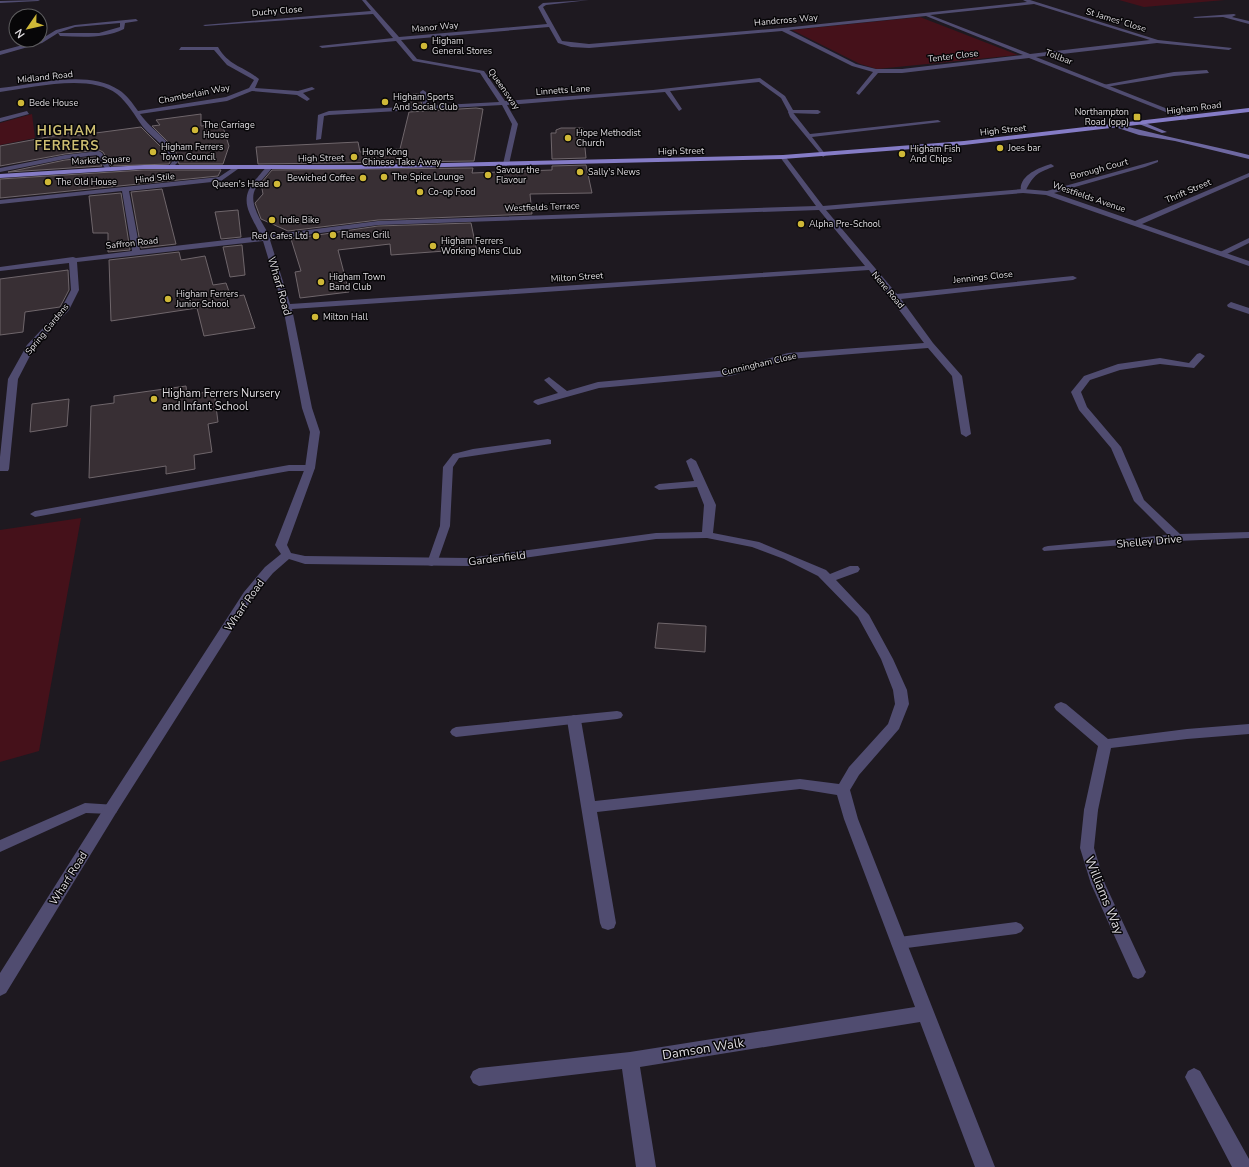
<svg xmlns="http://www.w3.org/2000/svg" width="1249" height="1167" font-family="'Nunito Sans',sans-serif">
  <style>
    .green { fill: #45111a }
    .building { fill: #382f34; stroke: #6f666b }
    .lines { fill: none; stroke-linecap: round; stroke-linejoin: round }
    .lane { fill: #504c70; fill-rule: evenodd }
    .street { fill: #504c70; fill-rule: evenodd }
    .secondary { fill: #6e68a1; fill-rule: evenodd }
    .primary { fill: #857cc6; fill-rule: evenodd }
    .poi-dot { fill: #cfb837; stroke: #070608; stroke-width: 1.5 }
    .labels { text-anchor: middle; stroke-width: 3; stroke-linejoin: round; paint-order: stroke }
    .far-street-label { font-size: 9px; fill: #dfdce0; stroke: #070608 }
    .far-poi-label { font-size: 9px; fill: #dfdce0; stroke: #070608; text-anchor: start }
    .street-label { font-size: 11px; fill: #dfdce0; stroke: #070608 }
    .poi-label { font-size: 11px; fill: #dfdce0; stroke: #070608; text-anchor: start }
    .far-district-label { font-size: 13px; font-weight: bold; letter-spacing: 1px; fill: #cebf72; stroke: #070608 }
    .near-street-label { font-size: 13px; fill: #dfdce0; stroke: #070608 }
  </style>
  <rect width="100%" height="100%" fill="#1e1920"/>
  <path class="green" d="M1119,0H1225L1144,7Z
    M920,17L1018,55L877,69L860,64L792,30Z
    M32,114L35,138L0,145V123Z
    M81,518L39,751L0,762V530Z"/>
  <path class="building" d="M413,94H419L422,105H410Z
    M476,108L483,109L474,161L258,164L256,147L358,142L360,152L400,149L409,112Z
    M201,114V126L222,124L229,146L223,164H179L177,154L173,147L152,126L160,125L156,120Z
    M141,127L166,152L170,162L169,164L111,166L103,152L99,150L65,154L0,166V146L69,133L73,136Z
    M561,128H583L586,158L552,159L551,133H556V130Z
    M96,157L102,166L8,172L65,160Z
    M586,165L592,193L530,194L532,214L378,220L288,231L261,219L255,203L263,194L261,183L272,170L473,168L472,173L552,170V166Z
    M144,170H221L218,176L0,198V179Z
    M162,189L176,244L141,248L131,192Z
    M121,193L130,250L108,252V233H93L89,196Z
    M238,210L241,237L221,239L215,212Z
    M471,223L477,252L446,254L445,251L391,255L390,244L338,250L349,292L300,298L295,272L301,271L291,239L378,226Z
    M242,245L245,275L230,277L223,247Z
    M179,252L181,260L205,256L213,285L226,283L231,297L244,295L255,328L204,336L197,308L111,321L109,260Z
    M68,270L69,290L60,307L25,312L23,332L0,335V279Z
    M186,386L187,395L214,391L218,422L208,424L212,452L194,455L195,469L166,474V466L89,478L91,406L114,403V396Z
    M69,399L67,426L30,432L32,404Z
    M658,623L706,626L705,652L655,648Z"/>
  <g class="lines">
    <path class="lane" d="M40,0L38,1L0,3V1Z
      M1207,70L1209,73L1174,76L1106,87L1103,85L1174,72Z
      M423,90L426,92L429,109L424,108L420,92Z
      M791,110L810,134L938,120L941,122L812,137L826,155L823,157L790,117L788,112Z
      M27,111L29,114L0,122V118Z
      M99,151L102,153L111,169L110,170H106L97,155L65,159L0,172V168L65,155Z
      M1051,164L1054,166L1053,167C1036,173 1033,176 1025,192H1021C1018,176 1038,168 1051,164Z
      M1249,238V243L1223,256L1216,254Z
      M548,439L551,440V444L459,458L453,467L450,526L437,563L432,566L428,565L427,563L440,526L443,467L453,454L473,449Z
      M289,465H310L315,468L310,471H289L35,517L30,514L35,511Z
      M617,711L621,712L623,715L621,718L617,719L456,737L452,735L450,732L452,729L456,727Z
      M85,803L116,805L118,809L116,813L111,814L86,813L0,852V840Z
      M1091,805L1096,806L1098,810L1094,848L1105,884L1146,972L1143,977L1138,979L1133,977L1091,884L1080,848L1084,810L1086,806Z
      M1016,922L1021,924L1024,928L1021,932L1016,934L899,949L894,948L891,943L894,938L899,937Z"/>
    <path class="street" d="M362,0H366L399,37L547,24L538,7L543,3L589,0L546,5L543,7L562,41L589,44L783,28L1027,2L1023,0H1030L1158,40L1232,48L1229,50L1157,43L1036,57L1188,117L1189,118L1186,120L1029,58L902,73H878L859,95L856,93L873,72L852,66L782,31L589,48L571,47L558,43L549,27L401,40L417,59L484,71L505,101L653,90L760,78L785,96L793,110H818L821,112L818,114L789,113L781,98L759,82L670,91L682,109L679,111L665,92L507,105L518,124L509,164L506,166L503,164L512,124L502,105L329,115L324,116L321,139L316,140L318,115L329,111L499,102L480,73L413,61L396,41L322,48L319,46L393,38L373,14L205,26L203,25L371,11ZM1034,4L1150,40L1030,54L930,15ZM926,16L1023,55L902,69H876L856,64L789,30Z
      M1234,14L1236,15L1232,17L1249,21V24L1223,17L1195,18L1193,17Z
      M136,19L138,21L125,23L124,29C103,39 82,37 60,36L58,33L42,43L0,55V51L38,41L56,30L75,25ZM120,23V27L99,33H58L75,27Z
      M181,47H218C229,66 243,66 259,79L255,88L298,91L312,87L315,89L303,93L310,99L307,101L297,95L252,91L227,101L140,114C152,131 173,141 178,162L171,169L168,167L172,162C167,145 154,140 143,127C135,116 128,103 117,94C89,73 32,88 0,92V88C37,85 86,69 119,90C127,95 133,104 138,111L226,97L249,88L254,80L227,65L214,50H179Z
      M783,155L785,156L823,206L1023,189L1047,191L1158,160V162L1145,167L1054,193L1135,221L1249,173V177L1142,224L1249,261V266L1046,195L1023,193L826,210L897,294L1073,276L1077,278L1073,280L901,299L933,343L962,376L971,434L966,437L961,434L952,376L928,348L789,359L730,376L599,388L538,405L533,402L535,400L558,393L544,380L549,377L567,391L598,382L729,370L788,353L924,343L869,270L292,309L312,408L320,432L315,468L287,545L291,553L305,556L469,558L656,533L702,532L704,505L697,487L659,490L654,487L659,484L694,481L686,461L691,458L696,461L716,505L713,533L759,542L826,570L830,574L850,566H858L860,569L858,572L836,580L869,615L893,659L907,690L909,704L899,729L859,775L850,790L858,819L995,1167H975L920,1022L640,1067L656,1167H636L622,1069L479,1086L473,1083L470,1077L473,1071L479,1068L630,1052L915,1007L844,819L837,795L800,789L597,812L616,923L614,928L608,930L602,928L600,923L567,720L569,717L574,715L579,717L581,720L595,801L800,779L839,784L849,767L888,724L895,704L893,690L881,659L858,617L818,576L784,559L752,547L707,538L656,539L469,566L305,564L289,559L273,573L253,597L116,813L6,993L0,996V973L106,805L244,592L265,567L281,554L275,545L305,468L310,432L302,408L283,307L263,241L77,262L79,290L69,310L34,348L18,379L9,469L8,471H0V457L8,379L27,345L61,309L71,290L69,263L0,271V267L73,257L76,258L132,251L122,191L0,204V200L219,177L234,167H238V169L221,181L129,191L140,250L261,236C251,214 237,201 256,179C260,175 264,168 269,166L272,168C267,175 260,181 256,188C247,202 262,222 269,235L378,221L816,206L780,157ZM819,210L865,266L290,304L270,240L378,225Z
      M1231,302L1249,308V314L1228,307L1227,305Z
      M1200,353L1205,356L1194,368L1160,364L1120,370L1090,380L1081,392L1087,407L1121,447L1144,500L1180,534L1249,532V538L1177,541L1044,551L1042,549L1044,547L1048,546L1168,535L1134,501L1111,448L1079,410L1071,392L1084,376L1118,364L1160,358L1189,363L1197,354Z
      M1061,702L1066,704L1108,739L1187,729L1249,724V734L1187,739L1111,748L1098,810L1096,814L1091,816L1086,814L1084,810L1098,746L1056,710L1054,707L1056,704Z
      M1194,1068L1200,1071L1249,1159V1167H1232L1185,1077L1188,1071Z"/>
    <path class="secondary" d="M1139,122H1143L1167,132L1162,133L1139,124Z
      M1117,124C1161,136 1205,144 1249,155V159L1175,141L1139,135L1115,127V125Z"/>
    <path class="primary" d="M1249,108V112L964,145L783,159L358,169H144L0,178V174L144,165H358L783,155L964,141Z"/>
  </g>
  <g class="poi-dot">
    <circle cx="424" cy="46" r="4"/>
    <circle cx="385" cy="102" r="4"/>
    <circle cx="21" cy="103" r="4"/>
    <rect x="1133" y="113" width="8" height="8" rx="2"/>
    <circle cx="195" cy="130" r="4"/>
    <circle cx="568" cy="138" r="4"/>
    <circle cx="1000" cy="148" r="4"/>
    <circle cx="153" cy="152" r="4"/>
    <circle cx="902" cy="154" r="4"/>
    <circle cx="354" cy="157" r="4"/>
    <circle cx="580" cy="172" r="4"/>
    <circle cx="488" cy="175" r="4"/>
    <circle cx="384" cy="177" r="4"/>
    <circle cx="363" cy="178" r="4"/>
    <circle cx="48" cy="182" r="4"/>
    <circle cx="277" cy="184" r="4"/>
    <circle cx="420" cy="192" r="4"/>
    <circle cx="272" cy="220" r="4"/>
    <circle cx="801" cy="224" r="4"/>
    <circle cx="333" cy="235" r="4"/>
    <circle cx="316" cy="236" r="4"/>
    <circle cx="433" cy="246" r="4"/>
    <circle cx="321" cy="282" r="4"/>
    <circle cx="168" cy="299" r="4"/>
    <circle cx="315" cy="317" r="4"/>
    <circle cx="154" cy="399" r="4"/>
  </g>
  <g class="labels">
    <g class="far-street-label">
      <text transform="translate(277 11) rotate(-5)" y="3">Duchy Close</text>
      <text transform="translate(786 20) rotate(-5)" y="3">Handcross Way</text>
      <text transform="translate(1116 20) rotate(17)" y="3">St James' Close</text>
      <text transform="translate(435 27) rotate(-5)" y="3">Manor Way</text>
      <text transform="translate(953 56) rotate(-7)" y="3">Tenter Close</text>
      <text transform="translate(1059 57) rotate(21)" y="3">Tollbar</text>
      <text transform="translate(45 77) rotate(-6)" y="3">Midland Road</text>
      <text transform="translate(504 89) rotate(55)" y="3">Queensway</text>
      <text transform="translate(563 90) rotate(-4)" y="3">Linnetts Lane</text>
      <text transform="translate(194 94) rotate(-11)" y="3">Chamberlain Way</text>
      <text transform="translate(1194 108) rotate(-7)" y="3">Higham Road</text>
      <text transform="translate(1003 130) rotate(-6)" y="3">High Street</text>
      <text transform="translate(681 151) rotate(-1)" y="3">High Street</text>
      <text transform="translate(321 158) rotate(-1)" y="3">High Street</text>
      <text transform="translate(101 160) rotate(-3)" y="3">Market Square</text>
      <text transform="translate(1099 169) rotate(-15)" y="3">Borough Court</text>
      <text transform="translate(155 178) rotate(-6)" y="3">Hind Stile</text>
      <text transform="translate(1188 191) rotate(-23)" y="3">Thrift Street</text>
      <text transform="translate(1089 197) rotate(19)" y="3">Westfields Avenue</text>
      <text transform="translate(542 207) rotate(-2)" y="3">Westfields Terrace</text>
      <text transform="translate(132 243) rotate(-6)" y="3">Saffron Road</text>
      <text transform="translate(577 277) rotate(-4)" y="3">Milton Street</text>
      <text transform="translate(983 277) rotate(-6)" y="3">Jennings Close</text>
      <text transform="translate(888 290) rotate(50)" y="3">Nene Road</text>
      <text transform="translate(47 329) rotate(-51)" y="3">Spring Gardens</text>
      <text transform="translate(759 364) rotate(-13)" y="3">Cunningham Close</text>
    </g>
    <g class="far-poi-label">
      <text x="432" y="44">Higham<tspan x="432" dy="10">General Stores</tspan></text>
      <text x="393" y="100">Higham Sports<tspan x="393" dy="10">And Social Club</tspan></text>
      <text x="29" y="106">Bede House</text>
      <text x="1129" y="115" text-anchor="end">Northampton<tspan x="1129" dy="10">Road (opp)</tspan></text>
      <text x="203" y="128">The Carriage<tspan x="203" dy="10">House</tspan></text>
      <text x="576" y="136">Hope Methodist<tspan x="576" dy="10">Church</tspan></text>
      <text x="161" y="150">Higham Ferrers<tspan x="161" dy="10">Town Council</tspan></text>
      <text x="1008" y="151">Joes bar</text>
      <text x="910" y="152">Higham Fish<tspan x="910" dy="10">And Chips</tspan></text>
      <text x="362" y="155">Hong Kong<tspan x="362" dy="10">Chinese Take Away</tspan></text>
      <text x="496" y="173">Savour the<tspan x="496" dy="10">Flavour</tspan></text>
      <text x="588" y="175">Sally's News</text>
      <text x="392" y="180">The Spice Lounge</text>
      <text x="355" y="181" text-anchor="end">Bewiched Coffee</text>
      <text x="56" y="185">The Old House</text>
      <text x="269" y="187" text-anchor="end">Queen's Head</text>
      <text x="428" y="195">Co-op Food</text>
      <text x="280" y="223">Indie Bike</text>
      <text x="809" y="227">Alpha Pre-School</text>
      <text x="341" y="238">Flames Grill</text>
      <text x="308" y="239" text-anchor="end">Red Cafes Ltd</text>
      <text x="441" y="244">Higham Ferrers<tspan x="441" dy="10">Working Mens Club</tspan></text>
      <text x="329" y="280">Higham Town<tspan x="329" dy="10">Band Club</tspan></text>
      <text x="176" y="297">Higham Ferrers<tspan x="176" dy="10">Junior School</tspan></text>
      <text x="323" y="320">Milton Hall</text>
    </g>
    <g class="street-label">
      <text transform="translate(280 286) rotate(74)" y="4">Wharf Road</text>
      <text transform="translate(1149 541) rotate(-5)" y="4">Shelley Drive</text>
      <text transform="translate(497 558) rotate(-7)" y="4">Gardenfield</text>
      <text transform="translate(244 605) rotate(-55)" y="4">Wharf Road</text>
      <text transform="translate(68 878) rotate(-58)" y="4">Wharf Road</text>
    </g>
    <g class="poi-label">
      <text x="162" y="397">Higham Ferrers Nursery<tspan x="162" dy="13">and Infant School</tspan></text>
    </g>
    <g class="far-district-label">
      <text x="67" y="135">HIGHAM<tspan x="67" dy="15">FERRERS</tspan></text>
    </g>
    <g class="near-street-label">
      <text transform="translate(1105 895) rotate(68)" y="5">Williams Way</text>
      <text transform="translate(703 1048) rotate(-9)" y="5">Damson Walk</text>
    </g>
  </g>
  <g transform="translate(28 28) rotate(236)"><circle r="19" fill="#070608" stroke="#5d5c5e"/>
  <path d="M0-3L7 15L0 10L-7 15Z" fill="#cfb837"/>
  <text y="-6" font-size="11" font-weight="bold" text-anchor="middle" fill="#dfdce0">N</text>
  </g>
</svg>
